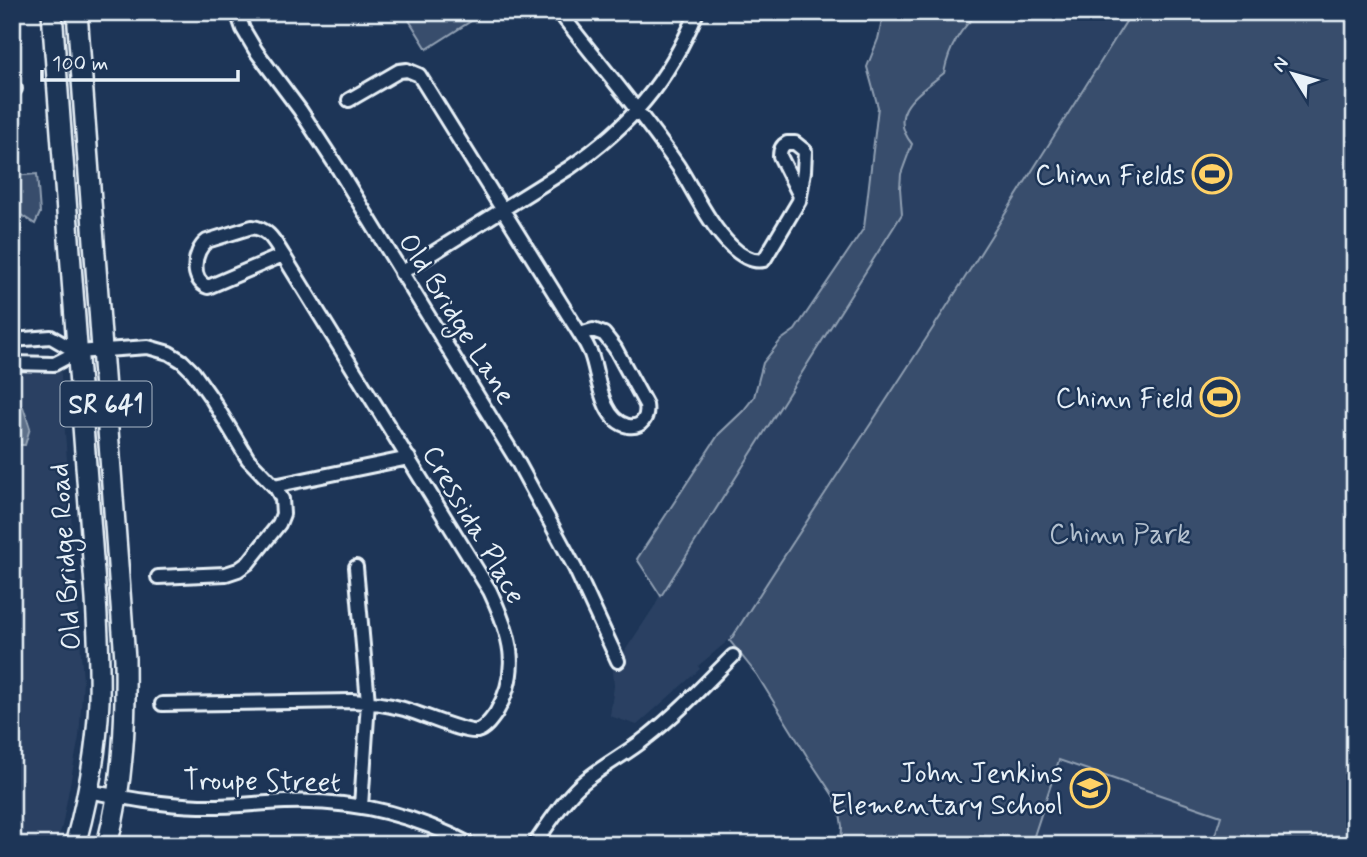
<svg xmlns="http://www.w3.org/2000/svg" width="1367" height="857" font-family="Mynerve,sans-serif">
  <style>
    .built { fill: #2a4162 }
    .green { fill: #374d6c; stroke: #909fb2; stroke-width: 2 }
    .water { fill: #5d7089; stroke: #95a4b5; stroke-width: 2 }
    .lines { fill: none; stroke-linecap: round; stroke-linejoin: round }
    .minor-casing { stroke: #e8f1f8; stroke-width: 18 }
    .primary-casing { stroke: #e8f1f8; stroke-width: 24 }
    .minor { stroke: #1d3557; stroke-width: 12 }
    .primary { stroke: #1d3557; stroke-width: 19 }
    .labels { text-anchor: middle; stroke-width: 5; stroke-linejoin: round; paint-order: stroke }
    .shield { fill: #1d3557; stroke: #abb9c8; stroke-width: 2 }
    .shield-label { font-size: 26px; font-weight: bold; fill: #e8f1f8 }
    .poi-label { font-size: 28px; fill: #e8f1f8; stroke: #1d3557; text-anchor: end }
    .street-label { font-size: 28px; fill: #e8f1f8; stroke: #1d3557 }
    .park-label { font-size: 28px; fill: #b3c0ce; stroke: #1d3557 }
  </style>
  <rect width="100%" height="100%" fill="#1d3557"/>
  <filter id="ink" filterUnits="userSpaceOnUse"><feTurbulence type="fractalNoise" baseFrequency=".0143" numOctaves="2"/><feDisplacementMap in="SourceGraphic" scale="14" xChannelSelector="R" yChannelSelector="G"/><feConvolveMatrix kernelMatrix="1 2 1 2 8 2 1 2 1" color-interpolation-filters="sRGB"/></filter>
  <g filter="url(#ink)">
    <path class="built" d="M893,12H1132L1080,92L965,277L747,614L749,623L698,666L700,669L637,725L610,716L614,686L613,669L656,604L674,556L880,222Z
      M12,362L60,363L83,681L79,737L62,826L56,845H12Z
      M1051,757L1221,816L1212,845H1023Z"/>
    <path class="green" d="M404,12H480L482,14L427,49Z
      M884,12H980C960,28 949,47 944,73C921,92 885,111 912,144L901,174L900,188L902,214L661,596L637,559L719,434L743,411L754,397L763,363L781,340L795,330L864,228L878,107L867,67L878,39Z
      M1132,12H1355V845H1212L1221,816L1059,760L1031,845H841L842,826L840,813L834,797L807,756L757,675L730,641C807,518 889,399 966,276C1022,188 1076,100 1132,12Z
      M37,174L40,213L35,224L12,209V176Z"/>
    <path class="water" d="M12,403L23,407L30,428L25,445H12Z"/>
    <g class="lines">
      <defs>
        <path id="minor" d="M237,12L243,29L256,51L300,110L339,170L516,459L575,568L618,661
          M564,18C602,67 643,115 678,166C694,191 710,226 731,246C739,254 752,263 764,260L799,201L800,196
          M12,89H15
          M349,100L399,71L407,70L419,75L580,334
          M787,143H795L805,151L804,171L800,196L780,156C780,150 781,146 787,143Z
          M252,227C269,229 274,241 283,255L208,287C190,281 193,251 207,241Z
          M401,273L569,168C630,126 668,82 697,12
          M593,330L604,334L615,348L646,405C647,411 647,416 643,421C639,426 634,427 628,426C600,420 599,375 591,354C588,347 584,340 580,334Z
          M12,340L51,337L77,352
          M12,363L54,364L77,352L148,347L169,353L182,361L193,372L212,399L248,459L276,488L282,499L283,514L279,524L248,563L238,570L226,574L158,577
          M274,486L409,458
          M356,567L368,702L361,806
          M162,704L352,701C368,702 385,704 400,708C418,712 463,733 477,731C485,729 491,720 496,713C522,669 510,634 490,591L283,255
          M88,791C125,798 163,805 200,806C229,807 257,803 285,802C351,799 413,814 471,845
          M534,845C547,826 560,805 576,789C597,768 624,756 646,738C678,713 705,684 733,656"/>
        <path id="primary" d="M52,12L96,599C98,633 100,667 99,701C97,750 88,798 75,845
          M77,12L125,659C126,722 123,784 107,845"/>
      </defs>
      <use href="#minor" class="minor-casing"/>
      <use href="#primary" class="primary-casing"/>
      <use href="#minor" class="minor"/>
      <use href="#primary" class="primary"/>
    </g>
  </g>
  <defs>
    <symbol id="stadium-ring" viewBox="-11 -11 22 22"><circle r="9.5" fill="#1d3557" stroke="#ffd166" stroke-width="1.5"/><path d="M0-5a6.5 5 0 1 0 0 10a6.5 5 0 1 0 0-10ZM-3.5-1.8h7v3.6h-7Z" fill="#ffd166"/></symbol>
    <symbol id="school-ring" viewBox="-11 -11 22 22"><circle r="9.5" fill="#1d3557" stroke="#ffd166" stroke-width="1.5"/><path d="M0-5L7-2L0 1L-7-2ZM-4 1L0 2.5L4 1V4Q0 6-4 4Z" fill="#ffd166"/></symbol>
  </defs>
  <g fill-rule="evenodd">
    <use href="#stadium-ring" x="1190" y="152" width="44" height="44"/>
    <use href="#stadium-ring" x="1198" y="375" width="44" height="44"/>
    <use href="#school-ring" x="1068" y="766" width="44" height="44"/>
  </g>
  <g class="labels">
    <rect class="shield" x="60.5" y="381.5" width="91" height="45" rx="5"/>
    <g class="shield-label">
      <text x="106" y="413">SR 641</text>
    </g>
    <g class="poi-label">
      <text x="1185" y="184">Chinn Fields</text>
      <text x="1193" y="407">Chinn Field</text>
      <text x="1063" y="782">John Jenkins<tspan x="1063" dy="32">Elementary School</tspan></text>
    </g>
    <g class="street-label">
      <text transform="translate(458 318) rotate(58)" y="10">Old Bridge Lane</text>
      <text transform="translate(475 524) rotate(60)" y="10">Cressida Place</text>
      <text transform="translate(64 557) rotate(-94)" y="10">Old Bridge Road</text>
      <text transform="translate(262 780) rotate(1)" y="10">Troupe Street</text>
    </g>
    <g class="park-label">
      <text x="1120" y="543">Chinn Park</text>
    </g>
  </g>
  <rect width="1367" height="857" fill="none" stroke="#1d3557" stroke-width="42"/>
  <rect x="21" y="21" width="1325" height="815" fill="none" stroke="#e8f1f8" stroke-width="2.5" filter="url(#ink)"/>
  <g transform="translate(1293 74) rotate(307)" stroke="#1d3557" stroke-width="5" paint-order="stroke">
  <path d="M0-5L12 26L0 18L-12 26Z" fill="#e8f1f8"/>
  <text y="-10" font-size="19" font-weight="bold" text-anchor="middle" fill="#e8f1f8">N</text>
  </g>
  <path d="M42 70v10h196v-10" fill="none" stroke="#e8f1f8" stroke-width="3.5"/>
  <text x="52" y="70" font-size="21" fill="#e8f1f8" stroke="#1d3557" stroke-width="5" paint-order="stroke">100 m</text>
</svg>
